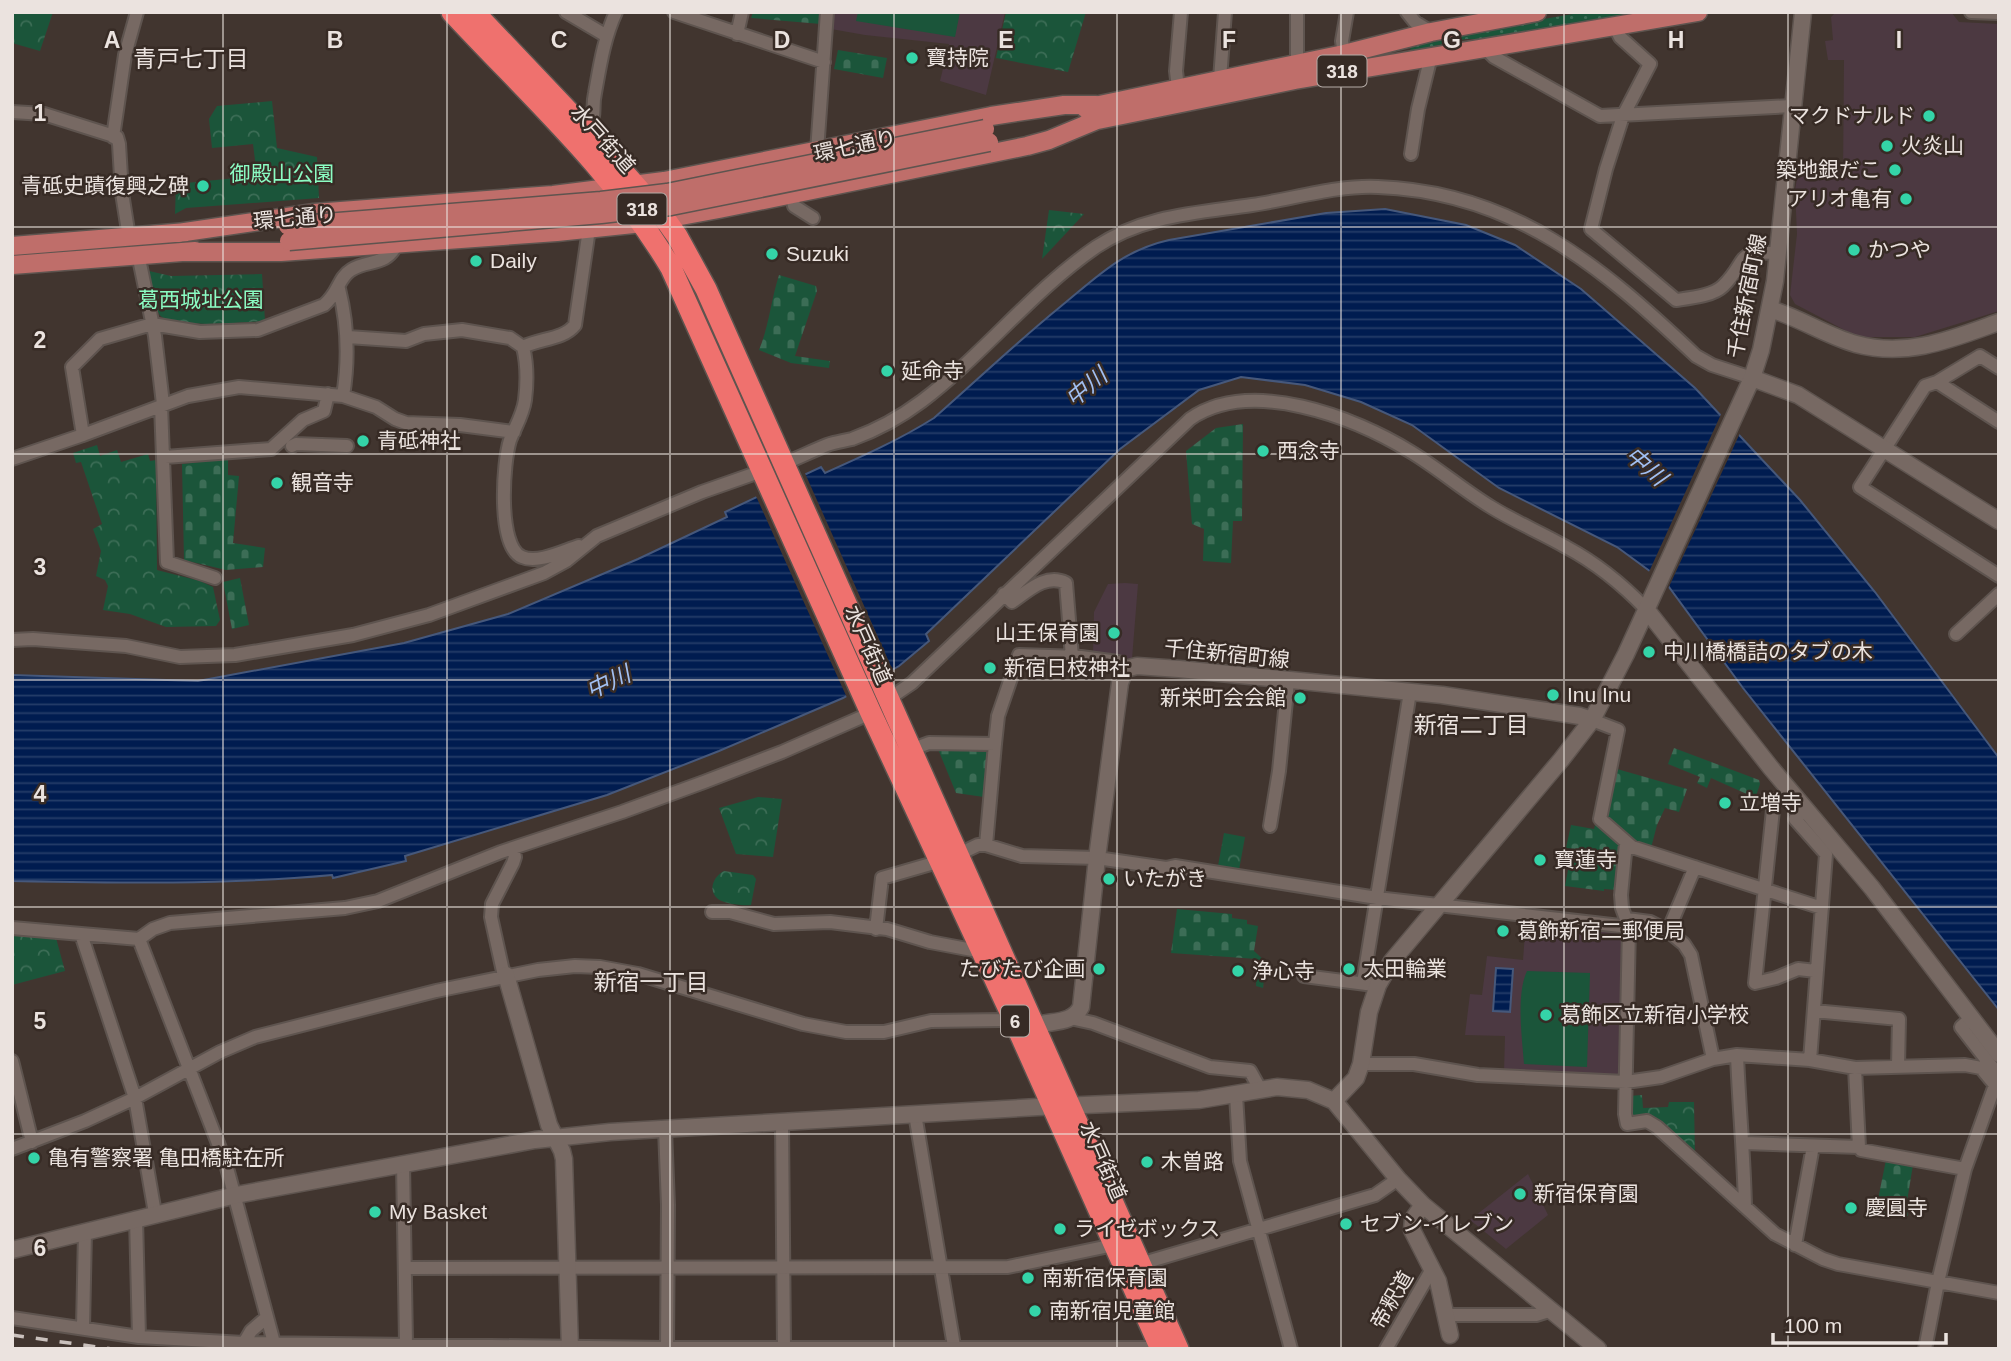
<svg xmlns="http://www.w3.org/2000/svg" width="2011" height="1361" font-family="Arial,'Noto Sans JP',sans-serif">
  <style>
    .commercial { fill: #4c3941 }
    .education { fill: #4c3942 }
    .grass { fill: url(#grass-dots) }
    .cemetery { fill: url(#cemetery-stones) }
    .park { fill: url(#park-crowns) }
    .pitch { fill: #1b553a }
    .water { fill: url(#water-rules); stroke: #46587b; stroke-width: 2 }
    .pier { fill: #41352f }
    .lines { fill: none; stroke-linecap: round; stroke-linejoin: round }
    .street-casing { stroke: #5e544f; stroke-width: 16 }
    .secondary-casing { stroke: #5e544f; stroke-width: 19 }
    .primary-casing { stroke: #5e544f; stroke-width: 21 }
    .highway-casing { stroke: #5e544f; stroke-width: 24 }
    .street { stroke: #776963; stroke-width: 12 }
    .secondary { stroke: #776963; stroke-width: 16 }
    .primary { stroke: #bf6e6a; stroke-width: 18 }
    .highway { stroke: #ef716e; stroke-width: 21 }
    .rail { stroke: #cac1bd; stroke-width: 3.5; stroke-dasharray: 12 12; stroke-linecap: butt }
    .primary-bridge-casing { stroke: #5e544f; stroke-width: 21; stroke-linecap: butt }
    .primary-bridge { stroke: #bf6e6a; stroke-width: 18 }
    .grid { fill: none; stroke: #ebe3df; stroke-width: 2; stroke-opacity: 0.55 }
    .poi-dot { fill: #34d4a8; stroke: #372b25; stroke-width: 2.5 }
    .labels { text-anchor: middle; stroke-width: 5; stroke-linejoin: round; paint-order: stroke }
    .shield { fill: #372b25; stroke: #b5aca7; stroke-width: 2 }
    .shield-label { font-size: 19px; font-weight: bold; fill: #ebe3df }
    .poi-label { font-size: 21px; fill: #ebe3df; stroke: #372b25; text-anchor: start }
    .street-label { font-size: 21px; fill: #ebe3df; stroke: #372b25 }
    .park-label { font-size: 21px; fill: #8bfcc3; stroke: #372b25 }
    .neighbourhood-label { font-size: 23px; fill: #ebe3df; stroke: #372b25 }
    .water-label { font-size: 23px; font-style: italic; fill: #a1bff2; stroke: #372b25 }
    .grid-label { font-size: 23px; text-anchor: middle; font-weight: bold; fill: #ebe3df; stroke: #372b25; stroke-width: 5; stroke-linejoin: round; paint-order: stroke }
  </style>
  <defs>
    <pattern id="grass-dots" width="8" height="8" patternUnits="userSpaceOnUse" patternTransform="scale(1.75)"><rect width="8" height="8" fill="#1b553a"/><path d="M2 2h.1M6 6h.1" fill="none" stroke="#3c6d56" stroke-width="1.8" stroke-linecap="round"/></pattern>
    <pattern id="cemetery-stones" width="16" height="16" patternUnits="userSpaceOnUse" patternTransform="scale(1.75)"><rect width="16" height="16" fill="#1b553a"/><path d="M2 7V4a2 2 0 0 1 4 0v3zM10 15v-3a2 2 0 0 1 4 0v3z" fill="#3c6d56"/></pattern>
    <pattern id="park-crowns" width="20" height="18" patternUnits="userSpaceOnUse" patternTransform="scale(1.75)"><rect width="20" height="18" fill="#1b553a"/><path d="M2 6a3 3 0 1 1 6 0M12 15a3 3 0 1 1 6 0" fill="none" stroke="#3c6d56"/></pattern>
    <pattern id="water-rules" width="6" height="5" patternUnits="userSpaceOnUse" patternTransform="scale(1.75)"><rect width="6" height="5" fill="#001c50"/><path d="M0 2.5h6" fill="none" stroke="#253d69"/></pattern>
  </defs>
  <rect width="100%" height="100%" fill="#41352f"/>
  <path class="commercial" d="M1836,12H1951L1959,22L1999,24V311L1915,337H1864L1854,335L1795,304L1790,295L1797,234L1795,190L1798,173L1843,176L1844,60H1828L1825,41L1833,40L1831,17Z"/>
  <path class="education" d="M831,12H1005L986,95L940,81L949,44L865,35L831,29Z
    M1125,583L1138,584L1132,659L1093,654L1094,612L1108,584Z
    M1526,920L1619,931L1624,935L1623,1073L1619,1077L1504,1072L1505,1036L1465,1035L1470,994L1482,995L1487,956L1523,960Z
    M1528,1174L1548,1215L1506,1249L1470,1220Z"/>
  <path class="grass" d="M1585,12H1659L1485,39H1466L1411,51L1410,47L1496,27Z"/>
  <path class="cemetery" d="M753,12H821V24L751,18Z
    M838,50L887,58L883,78L834,69Z
    M779,275L816,286L817,291L795,356L830,361L829,368L791,363L759,350C769,326 771,300 779,275Z
    M1243,424L1242,521H1233L1231,563L1203,561L1204,529L1192,524L1186,451L1216,428Z
    M228,459V475L239,476L233,543L265,548L263,567L226,570L184,560L182,464Z
    M240,578L249,625L232,629L223,582Z
    M1674,748L1759,780L1760,784L1754,802L1748,799L1749,795L1711,778L1707,788L1697,783L1700,777L1668,764Z
    M938,749L987,752L989,755L984,797L956,793Z
    M1617,769L1687,789L1679,812L1665,808L1657,825L1651,848L1632,841L1604,815Z
    M1596,822L1622,845L1617,890L1604,889V891L1565,886L1572,849L1566,848L1571,825L1594,829Z
    M1177,909L1232,914V918L1247,920V924L1258,926L1254,951L1266,962L1263,988L1256,986L1257,959L1171,953Z
    M1886,1160L1913,1165L1907,1201L1908,1216L1897,1218L1875,1214Z"/>
  <path class="park" d="M12,12H53L40,51L12,43Z
    M1006,12H1086L1068,72L996,58Z
    M272,101L277,148L317,157L319,198L186,208L175,214L176,184L257,176L253,144L212,148L209,119L217,106Z
    M1049,210L1084,214L1042,259Z
    M149,271L171,276L262,274L265,321C246,322 169,330 159,314C152,303 151,284 149,271Z
    M97,445L100,456L117,450L121,462L148,454L150,461L156,460L157,570L200,581L213,587L220,620L216,626L166,627L130,614L103,610L108,586L105,580L96,576L101,551L93,529L102,524L81,462L76,463L73,453Z
    M758,797L782,799L773,857L736,854L719,808Z
    M1224,833L1245,837L1239,870L1218,866Z
    M724,871L753,875L756,879L751,905C743,906 725,904 718,899C707,890 714,876 724,871Z
    M12,934L56,938L65,971L12,985Z
    M1642,1095L1643,1108L1668,1107L1669,1102H1694L1695,1154C1678,1137 1661,1114 1636,1117L1630,1113V1096Z"/>
  <path class="pitch" d="M858,12H960L955,37L856,21Z
    M1527,971L1590,973L1587,1067L1524,1064C1522,1038 1516,994 1527,971Z"/>
  <path class="water" d="M1385,209L1466,225L1515,245L1581,289L1695,388L1800,500L1875,592L1999,758V1010L1743,688L1666,583L1617,547L1499,488L1412,425L1361,402L1305,385L1241,377L1199,390L1120,449L926,634L929,641L899,666L843,698L719,751L607,795L405,856L406,861L333,878L332,875C226,885 119,883 12,881V675L198,681L404,643L508,614L638,559L727,517L725,512L821,467L825,473C863,456 899,440 934,418C976,381 1017,342 1060,307C1097,277 1121,251 1169,240L1326,213Z
    M1496,968L1513,969L1510,1012L1493,1011Z"/>
  <path class="pier" d="M1722,412L1741,431L1667,591L1648,574Z
    M804,471L894,673L848,700L755,494Z"/>
  <g class="lines">
    <defs>
      <path id="street" d="M566,12L605,35
        M674,12L824,62
        M1407,12L1415,22L1431,32
        M1971,12L1999,13
        M1615,27L1620,37L1650,64L1623,116L1606,169L1591,229L1676,300C1690,298 1713,296 1723,286C1749,261 1734,248 1779,254
        M737,34L742,12
        M1484,47L1494,57L1600,116L1792,106
        M1344,54L1342,41L1347,12
        M1297,63V12
        M1220,79L1225,12
        M1178,88L1176,71L1181,12
        M12,112L44,114L117,137L119,144L122,193L129,237
        M586,130C598,113 591,111 595,93C600,65 604,38 616,12
        M113,137L125,55L137,12
        M817,151L827,12
        M1411,154L1418,109L1431,56
        M792,194L794,206L813,218
        M138,254L155,336L163,404
        M339,289C348,325 349,359 343,396
        M348,337L406,341L424,334L462,330L510,338L523,347
        M1999,368L1980,356L1937,382L1925,386L1860,487L1999,576
        M1937,382L1999,422
        M161,405L167,562L215,578
        M83,435L188,396L239,387L343,396L376,407L395,419L406,423L460,425L514,432
        M292,446L296,444L347,446
        M165,457L271,449L303,420L324,411L328,394
        M12,459L83,435L72,367L100,339L152,324L200,332L258,330L324,305C339,293 338,278 351,270C368,259 386,267 397,244
        M783,464C798,458 812,451 827,445C835,442 844,441 852,439C877,430 902,416 922,401C984,354 1032,291 1096,247C1144,215 1198,213 1252,205C1294,199 1336,185 1378,187C1514,192 1602,267 1696,356L1712,365L1752,378
        M579,546C563,551 538,564 522,557C497,547 503,462 510,440C515,427 523,415 525,400C527,384 527,363 523,347C540,338 563,340 575,325L589,229
        M1004,594L1012,602C1028,591 1046,573 1066,583L1072,657
        M1956,634L1999,594
        M12,640L33,639L126,646L180,657L235,655L353,635L429,615L544,573L566,561L597,536L702,492L762,471
        M890,698L912,683L1190,419C1251,377 1354,417 1411,452C1439,469 1463,490 1491,507C1515,522 1542,533 1566,547C1596,563 1623,585 1646,609
        M1592,720L1618,730L1600,819L1632,847L1822,908
        M913,749L929,743L995,744L998,716L1019,655L1081,657L1118,662L1125,669
        M1774,800L1755,983L1776,978L1798,969L1816,971
        M1805,810L1795,819L1826,854L1810,1060
        M1270,826L1279,771L1288,681
        M1626,843L1621,895L1622,908L1629,927L1625,1114L1627,1124L1647,1121L1657,1127L1775,1234L1823,1259L1838,1264L1999,1293
        M986,845L1022,856L1097,858L1166,868L1175,866L1377,898L1629,927
        M957,855L978,845H986L995,744
        M712,912H730L774,924L830,922L887,929L930,942L983,952
        M1627,919L1650,922L1668,931L1695,867
        M12,928L139,939L153,929L170,923L345,908L378,901L501,852L622,812L704,782L782,752L871,713
        M876,929L882,878L941,861
        M1668,931L1684,944L1691,955L1713,1059
        M81,934L135,1098L155,1213
        M139,939L226,1164L274,1343
        M504,976L491,917L492,904L513,863L515,857L513,848
        M1304,976L1374,985
        M1378,985L1366,980L1364,977L1410,692
        M1814,1011L1899,1019L1898,1066
        M1070,1018L1093,1023L1210,1067L1250,1071L1260,1089
        M1970,1019L1961,1027L1996,1072L1990,1079
        M1737,1055C1739,1106 1744,1156 1745,1207
        M12,1061L32,1142
        M1361,1064H1414L1478,1075L1626,1082L1661,1077L1713,1059L1737,1055L1810,1060L1855,1068L1965,1065L1981,1068L1995,1085L1965,1169L1938,1282L1925,1349
        M1855,1068L1859,1147
        M1236,1095L1240,1161L1291,1349
        M915,1114L954,1346
        M782,1123L784,1348
        M665,1129L668,1205L667,1348
        M1744,1143L1859,1147L1861,1150L1965,1169
        M12,1149L85,1121L135,1098L220,1052L255,1037L436,991L538,970L575,966L600,967L638,974L803,1024L846,1032H884L931,1021L1002,1020L1013,1018
        M403,1163L406,1343
        M136,1218L139,1337
        M1795,1245L1813,1146
        M1140,1264L1375,1195L1398,1179
        M405,1268L1008,1267L1114,1245
        M1445,1315H1536L1552,1310
        M12,1318L139,1337L244,1343L667,1348H1161L1165,1346
        M83,1328L85,1231
        M244,1343L251,1331L266,1318
        M1386,1349L1432,1269"/>
      <path id="secondary" d="M1770,309C1800,318 1827,336 1856,344C1907,358 1952,339 1999,322
        M1752,378L1798,395L1999,521
        M1646,609L1771,768L1872,888L1999,1054
        M506,975L549,1125L562,1151L564,1159L570,1349
        M1034,1026C1050,1020 1072,1025 1081,1007L1097,858L1120,683L1125,669L1137,666L1179,669L1442,695L1580,716L1592,720
        M1334,1101L1356,1078L1361,1064L1369,1012L1378,985L1392,961L1561,760L1592,720L1626,654L1752,378L1761,350L1775,281L1803,12
        M1423,1205L1413,1219L1412,1230L1438,1281L1450,1335
        M12,1250L236,1195L535,1140L610,1132L1038,1107L1199,1100L1277,1087L1308,1090L1334,1101L1398,1179L1423,1205L1598,1349"/>
      <path id="primary" d="M1085,108L1344,54L1431,32L1537,12
        M1088,122L1295,80L1698,12
        M178,233L314,213L553,195L664,181L991,116L1064,105H1096
        M12,246L187,232
        M184,252H281L557,232L643,223L719,209L1027,146L1049,140L1097,120
        M12,265L195,251"/>
      <path id="highway" d="M452,12C528,94 614,171 671,268L871,713L1013,1018L1161,1349
        M474,12L586,130L665,219L677,236L706,289L1178,1349"/>
    </defs>
    <use href="#street" class="street-casing"/>
    <use href="#secondary" class="secondary-casing"/>
    <use href="#primary" class="primary-casing"/>
    <use href="#highway" class="highway-casing"/>
    <use href="#street" class="street"/>
    <use href="#secondary" class="secondary"/>
    <use href="#primary" class="primary"/>
    <use href="#highway" class="highway"/>
    <path class="rail" d="M12,1335L112,1349"/>
    <defs>
      <path id="primary-bridge" d="M288,226L601,201L667,193L985,129
        M289,241L601,214L671,206L989,142"/>
    </defs>
    <use href="#primary-bridge" class="primary-bridge-casing"/>
    <use href="#primary-bridge" class="primary-bridge"/>
  </g>
  <path class="grid" d="M223,12V1349M447,12V1349M670,12V1349M894,12V1349M1117,12V1349M1341,12V1349M1564,12V1349M1788,12V1349M12,227H1999M12,454H1999M12,680H1999M12,907H1999M12,1134H1999"/>
  <g class="poi-dot">
    <circle cx="912" cy="58" r="7"/>
    <circle cx="1929" cy="116" r="7"/>
    <circle cx="1887" cy="146" r="7"/>
    <circle cx="1895" cy="170" r="7"/>
    <circle cx="203" cy="186" r="7"/>
    <circle cx="1906" cy="199" r="7"/>
    <circle cx="1854" cy="250" r="7"/>
    <circle cx="772" cy="254" r="7"/>
    <circle cx="476" cy="261" r="7"/>
    <circle cx="887" cy="371" r="7"/>
    <circle cx="363" cy="441" r="7"/>
    <circle cx="1263" cy="451" r="7"/>
    <circle cx="277" cy="483" r="7"/>
    <circle cx="1114" cy="633" r="7"/>
    <circle cx="1649" cy="652" r="7"/>
    <circle cx="990" cy="668" r="7"/>
    <circle cx="1553" cy="695" r="7"/>
    <circle cx="1300" cy="698" r="7"/>
    <circle cx="1725" cy="803" r="7"/>
    <circle cx="1540" cy="860" r="7"/>
    <circle cx="1109" cy="879" r="7"/>
    <circle cx="1503" cy="931" r="7"/>
    <circle cx="1099" cy="969" r="7"/>
    <circle cx="1349" cy="969" r="7"/>
    <circle cx="1238" cy="971" r="7"/>
    <circle cx="1546" cy="1015" r="7"/>
    <circle cx="34" cy="1158" r="7"/>
    <circle cx="1147" cy="1162" r="7"/>
    <circle cx="1520" cy="1194" r="7"/>
    <circle cx="1851" cy="1208" r="7"/>
    <circle cx="375" cy="1212" r="7"/>
    <circle cx="1346" cy="1224" r="7"/>
    <circle cx="1060" cy="1229" r="7"/>
    <circle cx="1028" cy="1278" r="7"/>
    <circle cx="1035" cy="1311" r="7"/>
  </g>
  <g class="labels">
    <g class="shield">
      <rect x="1317.5" y="55.5" width="49" height="31" rx="5"/>
      <rect x="617.5" y="193.5" width="49" height="31" rx="5"/>
      <rect x="1001" y="1005.5" width="28" height="31" rx="5"/>
    </g>
    <g class="shield-label">
      <text x="1342" y="78">318</text>
      <text x="642" y="216">318</text>
      <text x="1015" y="1028">6</text>
    </g>
    <g class="poi-label">
      <text x="926" y="65">寶持院</text>
      <text x="1915" y="123" text-anchor="end">マクドナルド</text>
      <text x="1901" y="153">火炎山</text>
      <text x="1881" y="177" text-anchor="end">築地銀だこ</text>
      <text x="189" y="193" text-anchor="end">青砥史蹟復興之碑</text>
      <text x="1892" y="206" text-anchor="end">アリオ亀有</text>
      <text x="1868" y="257">かつや</text>
      <text x="786" y="261">Suzuki</text>
      <text x="490" y="268">Daily</text>
      <text x="901" y="378">延命寺</text>
      <text x="377" y="448">青砥神社</text>
      <text x="1277" y="458">西念寺</text>
      <text x="291" y="490">観音寺</text>
      <text x="1100" y="640" text-anchor="end">山王保育園</text>
      <text x="1663" y="659">中川橋橋詰のタブの木</text>
      <text x="1004" y="675">新宿日枝神社</text>
      <text x="1567" y="702">Inu Inu</text>
      <text x="1286" y="705" text-anchor="end">新栄町会会館</text>
      <text x="1739" y="810">立増寺</text>
      <text x="1554" y="867">寶蓮寺</text>
      <text x="1123" y="886">いたがき</text>
      <text x="1517" y="938">葛飾新宿二郵便局</text>
      <text x="1085" y="976" text-anchor="end">たびたび企画</text>
      <text x="1363" y="976">太田輪業</text>
      <text x="1252" y="978">浄心寺</text>
      <text x="1560" y="1022">葛飾区立新宿小学校</text>
      <text x="48" y="1165">亀有警察署 亀田橋駐在所</text>
      <text x="1161" y="1169">木曽路</text>
      <text x="1534" y="1201">新宿保育園</text>
      <text x="1865" y="1215">慶圓寺</text>
      <text x="389" y="1219">My Basket</text>
      <text x="1360" y="1231">セブン-イレブン</text>
      <text x="1074" y="1236">ライゼボックス</text>
      <text x="1042" y="1285">南新宿保育園</text>
      <text x="1049" y="1318">南新宿児童館</text>
    </g>
    <g class="street-label">
      <text transform="translate(603 139) rotate(48)" y="7">水戸街道</text>
      <text transform="translate(855 146) rotate(-12)" y="7">環七通り</text>
      <text transform="translate(295 218) rotate(-5)" y="7">環七通り</text>
      <text transform="translate(1747 296) rotate(-79)" y="7">千住新宿町線</text>
      <text transform="translate(868 645) rotate(66)" y="7">水戸街道</text>
      <text transform="translate(1227 654) rotate(6)" y="7">千住新宿町線</text>
      <text transform="translate(1103 1161) rotate(66)" y="7">水戸街道</text>
      <text transform="translate(1392 1300) rotate(-60)" y="7">帝釈道</text>
    </g>
    <g class="park-label">
      <text x="282" y="181">御殿山公園</text>
      <text x="201" y="307">葛西城址公園</text>
    </g>
    <g class="neighbourhood-label">
      <text x="191" y="67">青戸七丁目</text>
      <text x="1471" y="733">新宿二丁目</text>
      <text x="651" y="990">新宿一丁目</text>
    </g>
    <g class="water-label">
      <text transform="translate(1086 387) rotate(-40)" y="8">中川</text>
      <text transform="translate(1646 466) rotate(41)" y="8">中川</text>
      <text transform="translate(608 682) rotate(-25)" y="8">中川</text>
    </g>
  </g>
  <g class="grid-label">
    <text x="112" y="48">A</text>
    <text x="335" y="48">B</text>
    <text x="559" y="48">C</text>
    <text x="782" y="48">D</text>
    <text x="1006" y="48">E</text>
    <text x="1229" y="48">F</text>
    <text x="1452" y="48">G</text>
    <text x="1676" y="48">H</text>
    <text x="1899" y="48">I</text>
    <text x="40" y="121">1</text>
    <text x="40" y="348">2</text>
    <text x="40" y="575">3</text>
    <text x="40" y="802">4</text>
    <text x="40" y="1029">5</text>
    <text x="40" y="1256">6</text>
  </g>
  <rect width="2011" height="1361" fill="none" stroke="#ebe3df" stroke-width="28"/>
  <path d="M1773 1333v10h173v-10" fill="none" stroke="#ebe3df" stroke-width="3.5"/>
  <text x="1784" y="1333" font-size="21" fill="#ebe3df" stroke="#372b25" stroke-width="5" paint-order="stroke">100 m</text>
</svg>
